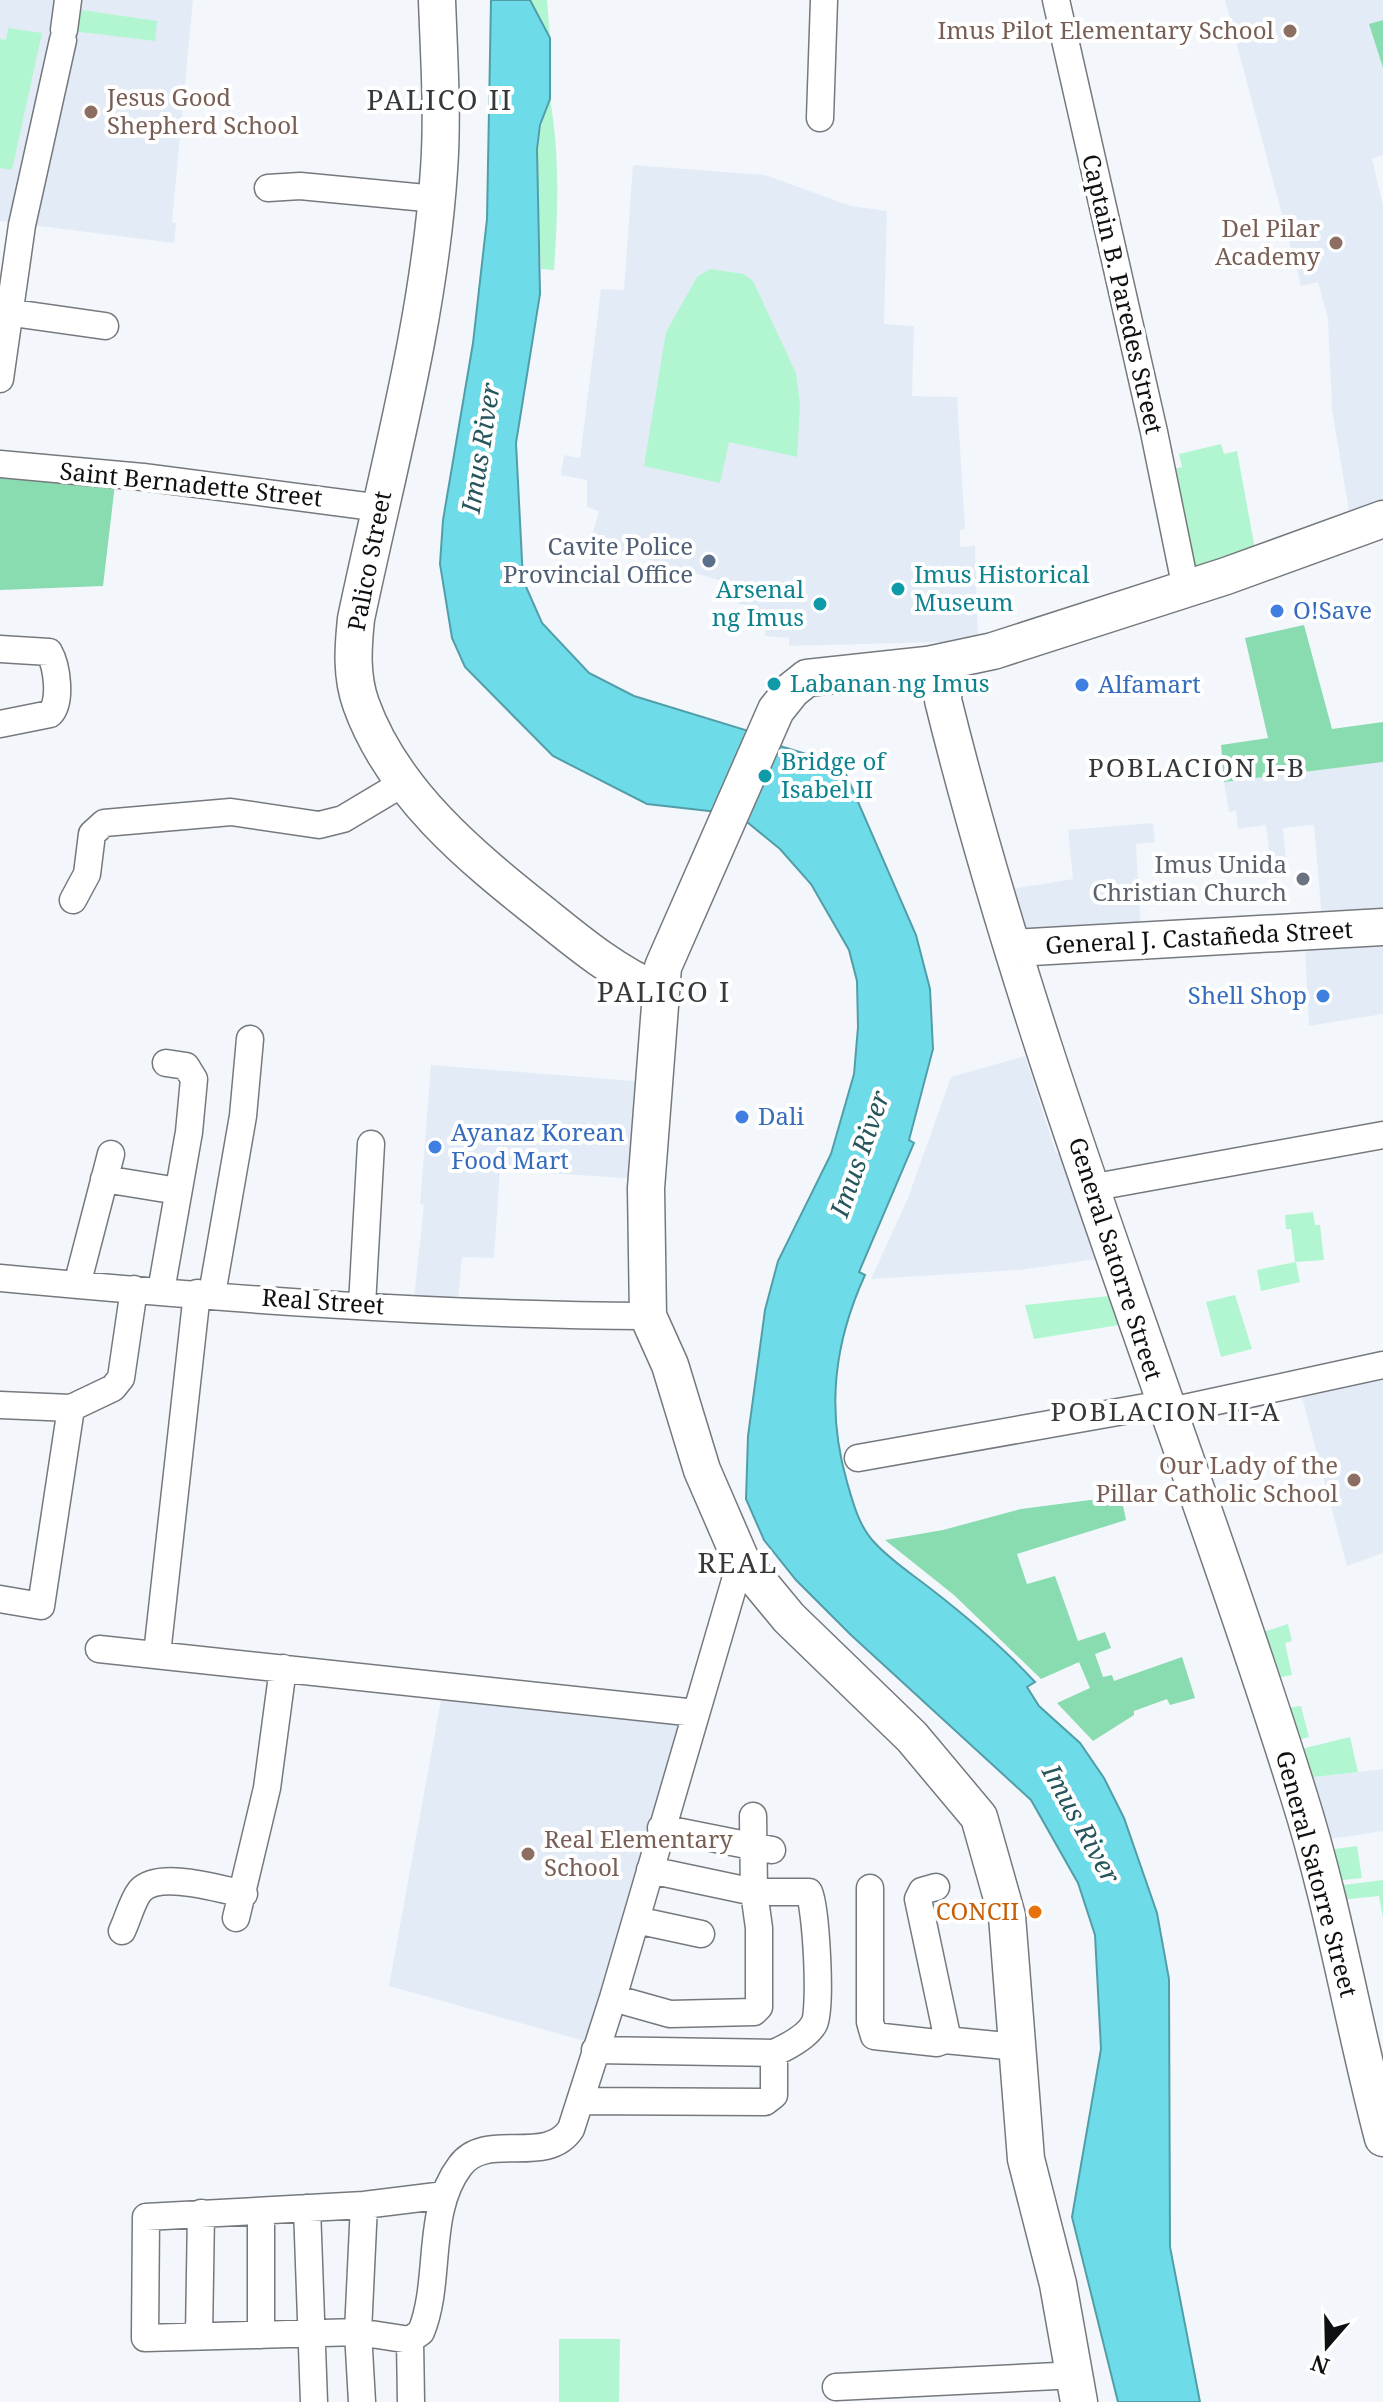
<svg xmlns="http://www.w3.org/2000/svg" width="1383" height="2402" font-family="'Noto Serif',serif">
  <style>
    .built { fill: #e3ecf6 }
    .green { fill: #b2f6d1 }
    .forest { fill: #89dbb0 }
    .water { fill: #6edbe8; stroke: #529ea8; stroke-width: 2 }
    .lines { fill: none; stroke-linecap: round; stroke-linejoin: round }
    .street-casing { stroke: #75797d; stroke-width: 29 }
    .secondary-casing { stroke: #75797d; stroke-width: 39 }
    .street { stroke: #fff; stroke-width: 26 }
    .secondary { stroke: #fff; stroke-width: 36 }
    .education-dot { fill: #8d6e63; stroke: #fff; stroke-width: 3 }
    .service-dot { fill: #5c6f8a; stroke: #fff; stroke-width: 3 }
    .culture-dot { fill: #0f9aa8; stroke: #fff; stroke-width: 3 }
    .shop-dot { fill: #3f7fe0; stroke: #fff; stroke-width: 3 }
    .worship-dot { fill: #6b7280; stroke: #fff; stroke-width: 3 }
    .food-dot { fill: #e8710a; stroke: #fff; stroke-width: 3 }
    .labels { text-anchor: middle; stroke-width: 8; stroke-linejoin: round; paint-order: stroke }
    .education-label { font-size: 24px; fill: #785e54; stroke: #fff; text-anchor: end }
    .street-label { font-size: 24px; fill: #0f1011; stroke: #fff }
    .service-label { font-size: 24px; fill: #4e5e75; stroke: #fff; text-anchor: end }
    .culture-label { font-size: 24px; fill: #0d838f; stroke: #fff; text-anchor: start }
    .shop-label { font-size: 24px; fill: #366cbe; stroke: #fff; text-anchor: start }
    .worship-label { font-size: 24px; fill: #5b616d; stroke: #fff; text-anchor: end }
    .food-label { font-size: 24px; fill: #c56008; stroke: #fff; text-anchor: end }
    .water-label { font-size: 26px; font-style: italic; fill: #26565b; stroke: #fff }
    .neighbourhood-label { font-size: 26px; letter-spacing: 2px; fill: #36393c; stroke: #fff }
    .quarter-label { font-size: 28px; letter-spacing: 2px; fill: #36393c; stroke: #fff }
  </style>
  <rect width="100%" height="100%" fill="#f3f7fc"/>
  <path class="built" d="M0,0H193L172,222L176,223L174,243L0,221Z
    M1225,0H1383V20L1370,24L1383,68V155L1372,159L1383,205V504L1350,517L1332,410L1328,319L1318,282L1301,286Z
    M633,165L765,175L851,206L887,211L884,324L914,326L912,396L957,397L965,529L960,530V547L975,546L978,641L789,646V638L765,636L766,611L747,610V605L738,604L740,594L727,592L728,583L590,542L599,511L587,507V480L561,475L564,455L580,458L601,289L624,290Z
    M1383,762V915L1322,919L1314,825L1283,828L1286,863L1271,865L1266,825L1238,829L1236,811L1229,812L1224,782Z
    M1153,823L1155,842L1136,844L1141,930L1021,936L1005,890L1073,879L1068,830Z
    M1383,944V1014L1309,1026L1305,947Z
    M1025,1056L1056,1153H1061L1097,1259L1020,1270L871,1279L908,1198L951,1077Z
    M431,1065L646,1082L640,1179L500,1170L494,1258L462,1257L458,1301L414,1298L424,1205L420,1204Z
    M1383,1379V1553L1347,1566L1302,1397Z
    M442,1694L680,1722L588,2042L389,1986Z
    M1383,1769V1831L1324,1840L1306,1778Z"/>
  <path class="green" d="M530,0H547L550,38Z
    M75,9L157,21L155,41L72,31Z
    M8,28L42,33L12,170L0,168V39L6,40Z
    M550,99C560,155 558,213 554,270L541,269C539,214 527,151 550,99Z
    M710,269L744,274L753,281L796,373L800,404L797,457L729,442L720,483L644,466L666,332L697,277Z
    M1221,444L1224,454L1237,451L1255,549L1199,568L1190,564L1169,470L1182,467L1179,454Z
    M1313,1212L1315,1225H1320L1324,1260L1296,1262L1300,1282L1261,1291L1257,1270L1295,1262L1291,1229H1286L1285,1215Z
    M1235,1295L1252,1349L1221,1357L1206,1302Z
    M1109,1296L1119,1325L1034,1339L1025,1305Z
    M1288,1624L1292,1641L1285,1643L1292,1675L1273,1679L1257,1634Z
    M1301,1706L1309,1737L1294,1741L1283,1708Z
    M1350,1737L1358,1772L1306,1778L1297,1750Z
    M1357,1846L1362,1878L1335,1881L1327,1850Z
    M1383,1880V1918L1379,1896L1340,1900L1336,1886Z
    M559,2339H620L619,2402H559Z"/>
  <path class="forest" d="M1383,20V68L1369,24Z
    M0,473L115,484L103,586L0,590Z
    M1304,625L1332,729L1383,722V762L1224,782L1221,745L1268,738L1245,638Z
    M1121,1496L1126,1520L1017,1554L1027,1584L1055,1576L1078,1641L1105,1632L1111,1648L1095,1654L1103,1677L1112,1675L1114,1681L1182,1657L1195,1698L1170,1705L1167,1699L1134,1711V1715L1093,1741L1057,1703L1090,1688L1079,1662L1041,1679L954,1595L885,1540L943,1530L1021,1509Z"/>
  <path class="water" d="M491,0H530L550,38V99L540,125L537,149L540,294L516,443L523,580L542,623L589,673L634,696L768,737L767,742L842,765L916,935L930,989L933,1049L909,1140L914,1143L859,1272L865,1275C834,1343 826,1409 847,1482C853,1503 859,1526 874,1542C890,1560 912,1574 931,1589C967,1617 1004,1648 1035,1682L1027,1687L1039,1706L1080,1743L1104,1778L1124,1818L1157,1913L1169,1979L1170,2247L1200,2402H1118L1072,2217L1101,2049L1095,1935L1078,1883L1031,1800L851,1635L796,1580L764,1540L746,1499L748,1436L765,1310L778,1261L831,1154L854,1074L858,1027L857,981L849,950L811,884L780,849L747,822L718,812L647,804L553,756L465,667L452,638L440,564L443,520L473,343L487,219Z"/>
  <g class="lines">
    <defs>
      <path id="street" d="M1056,0L1154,432L1186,589
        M64,30L68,0
        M820,118L824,0
        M268,188L300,186L436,199
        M0,311L105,326
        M0,379L22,225L63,40
        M0,464L143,477L381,508
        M0,649L49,652C57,666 62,702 50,714L0,724
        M73,900L87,874L92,834L104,823L231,812L319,825L343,819L405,782
        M104,1179L178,1191
        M1090,1188L1383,1135
        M0,1278C215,1298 432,1315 648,1316
        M77,1285L111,1154
        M161,1291L189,1132L194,1079L186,1066L166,1063
        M212,1294L243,1116L250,1039
        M362,1305L371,1144
        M0,1405L71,1408L41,1606L0,1599
        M71,1408L113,1388L121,1378L134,1289
        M1166,1412L1383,1365
        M858,1458L1163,1404
        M99,1649L696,1713
        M157,1654L197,1293
        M661,1828L772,1850
        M870,1888V2022L874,2036L937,2043L945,2040L946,2031L918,1899L922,1891L936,1887
        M236,1918L267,1788L283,1668
        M636,1920L701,1934
        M122,1931C128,1919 132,1901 140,1891C159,1870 219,1889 244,1894
        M613,1998L670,2014L754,2012L759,2007V1928L754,1892L650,1870
        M945,2040L1017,2047
        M595,2050L774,2053
        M580,2101L765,2102L774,2095V2053C787,2047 807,2037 814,2024C822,2009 816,1908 809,1892H754L753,1816
        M445,2195L364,2205L146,2217L145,2338L358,2332L410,2340L421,2332C442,2281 425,2212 460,2166C486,2130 546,2167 571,2129L613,1998L741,1560
        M307,2208L314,2402
        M261,2211V2335
        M199,2336L201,2213
        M410,2340L411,2402
        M836,2387L1077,2375
        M362,2402L358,2332L364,2205"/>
      <path id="secondary" d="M437,0C439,57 443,114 439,170C429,322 387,471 356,619C353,648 351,676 361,704C393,793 471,857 543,914C580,944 615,973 659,992
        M952,661L944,682L943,700C1035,1072 1183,1428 1298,1793C1334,1906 1353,2024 1383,2138
        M1014,948L1383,927
        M1079,2402L1058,2284L1026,2159L1007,1916L979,1817L912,1737L789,1618L741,1560L702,1470L670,1365L648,1316L646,1188L663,967L776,710L792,690L807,678L927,665L993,651L1226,576L1383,519"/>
    </defs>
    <use href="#street" class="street-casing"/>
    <use href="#secondary" class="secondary-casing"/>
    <use href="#street" class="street"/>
    <use href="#secondary" class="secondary"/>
  </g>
  <g class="education-dot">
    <circle cx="1290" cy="31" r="8"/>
    <circle cx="91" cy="112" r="8"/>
    <circle cx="1336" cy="243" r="8"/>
    <circle cx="1354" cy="1480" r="8"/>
    <circle cx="528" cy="1854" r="8"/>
  </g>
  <circle class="service-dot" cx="709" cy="561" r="8"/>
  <g class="culture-dot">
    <circle cx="898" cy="589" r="8"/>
    <circle cx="820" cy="604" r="8"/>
    <circle cx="774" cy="684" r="8"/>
    <circle cx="765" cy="776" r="8"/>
  </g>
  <g class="shop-dot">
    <circle cx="1277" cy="611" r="8"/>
    <circle cx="1082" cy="685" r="8"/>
    <circle cx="1323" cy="996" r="8"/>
    <circle cx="742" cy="1117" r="8"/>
    <circle cx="435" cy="1147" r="8"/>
  </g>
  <circle class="worship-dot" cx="1303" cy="879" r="8"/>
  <circle class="food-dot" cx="1035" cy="1912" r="8"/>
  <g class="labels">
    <g class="education-label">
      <text x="1274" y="39">Imus Pilot Elementary School</text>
      <text x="107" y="106" text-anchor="start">Jesus Good<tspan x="107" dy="28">Shepherd School</tspan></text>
      <text x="1320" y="237">Del Pilar<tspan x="1320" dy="28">Academy</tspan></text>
      <text x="1338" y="1474">Our Lady of the<tspan x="1338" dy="28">Pillar Catholic School</tspan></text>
      <text x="544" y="1848" text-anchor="start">Real Elementary<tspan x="544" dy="28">School</tspan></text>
    </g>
    <g class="street-label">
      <text transform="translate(1122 294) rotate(77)" y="8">Captain B. Paredes Street</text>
      <text transform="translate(191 485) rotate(6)" y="8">Saint Bernadette Street</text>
      <text transform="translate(370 561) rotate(-79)" y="8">Palico Street</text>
      <text transform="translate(1199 938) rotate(-3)" y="8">General J. Castañeda Street</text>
      <text transform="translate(1115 1259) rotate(72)" y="8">General Satorre Street</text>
      <text transform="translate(323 1302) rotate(4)" y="8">Real Street</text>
      <text transform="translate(1316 1874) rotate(75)" y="8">General Satorre Street</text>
    </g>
    <g class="service-label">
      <text x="693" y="555">Cavite Police<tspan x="693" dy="28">Provincial Office</tspan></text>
    </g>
    <g class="culture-label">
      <text x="914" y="583">Imus Historical<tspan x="914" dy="28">Museum</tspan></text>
      <text x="804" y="598" text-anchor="end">Arsenal<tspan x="804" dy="28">ng Imus</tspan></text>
      <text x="790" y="692">Labanan ng Imus</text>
      <text x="781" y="770">Bridge of<tspan x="781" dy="28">Isabel II</tspan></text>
    </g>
    <g class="shop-label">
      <text x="1293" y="619">O!Save</text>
      <text x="1098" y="693">Alfamart</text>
      <text x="1307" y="1004" text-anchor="end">Shell Shop</text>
      <text x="758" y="1125">Dali</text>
      <text x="451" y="1141">Ayanaz Korean<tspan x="451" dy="28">Food Mart</tspan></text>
    </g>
    <g class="worship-label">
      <text x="1287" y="873">Imus Unida<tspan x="1287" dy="28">Christian Church</tspan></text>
    </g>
    <g class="food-label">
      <text x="1019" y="1920">CONCII</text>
    </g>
    <g class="water-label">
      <text transform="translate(481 448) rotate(-81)" y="9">Imus River</text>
      <text transform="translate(860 1154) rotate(-71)" y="9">Imus River</text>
      <text transform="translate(1081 1824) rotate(61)" y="9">Imus River</text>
    </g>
    <g class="neighbourhood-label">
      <text x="1197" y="777">POBLACION I-B</text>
      <text x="1166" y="1421">POBLACION II-A</text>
    </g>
    <g class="quarter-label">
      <text x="440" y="110">PALICO II</text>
      <text x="664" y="1002">PALICO I</text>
      <text x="738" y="1573">REAL</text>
    </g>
  </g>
  <g transform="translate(1327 2346) rotate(200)" stroke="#ffffff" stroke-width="6" paint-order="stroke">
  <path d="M0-6L14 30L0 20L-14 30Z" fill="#0f1011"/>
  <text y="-12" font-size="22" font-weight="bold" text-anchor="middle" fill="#0f1011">N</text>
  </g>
</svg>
